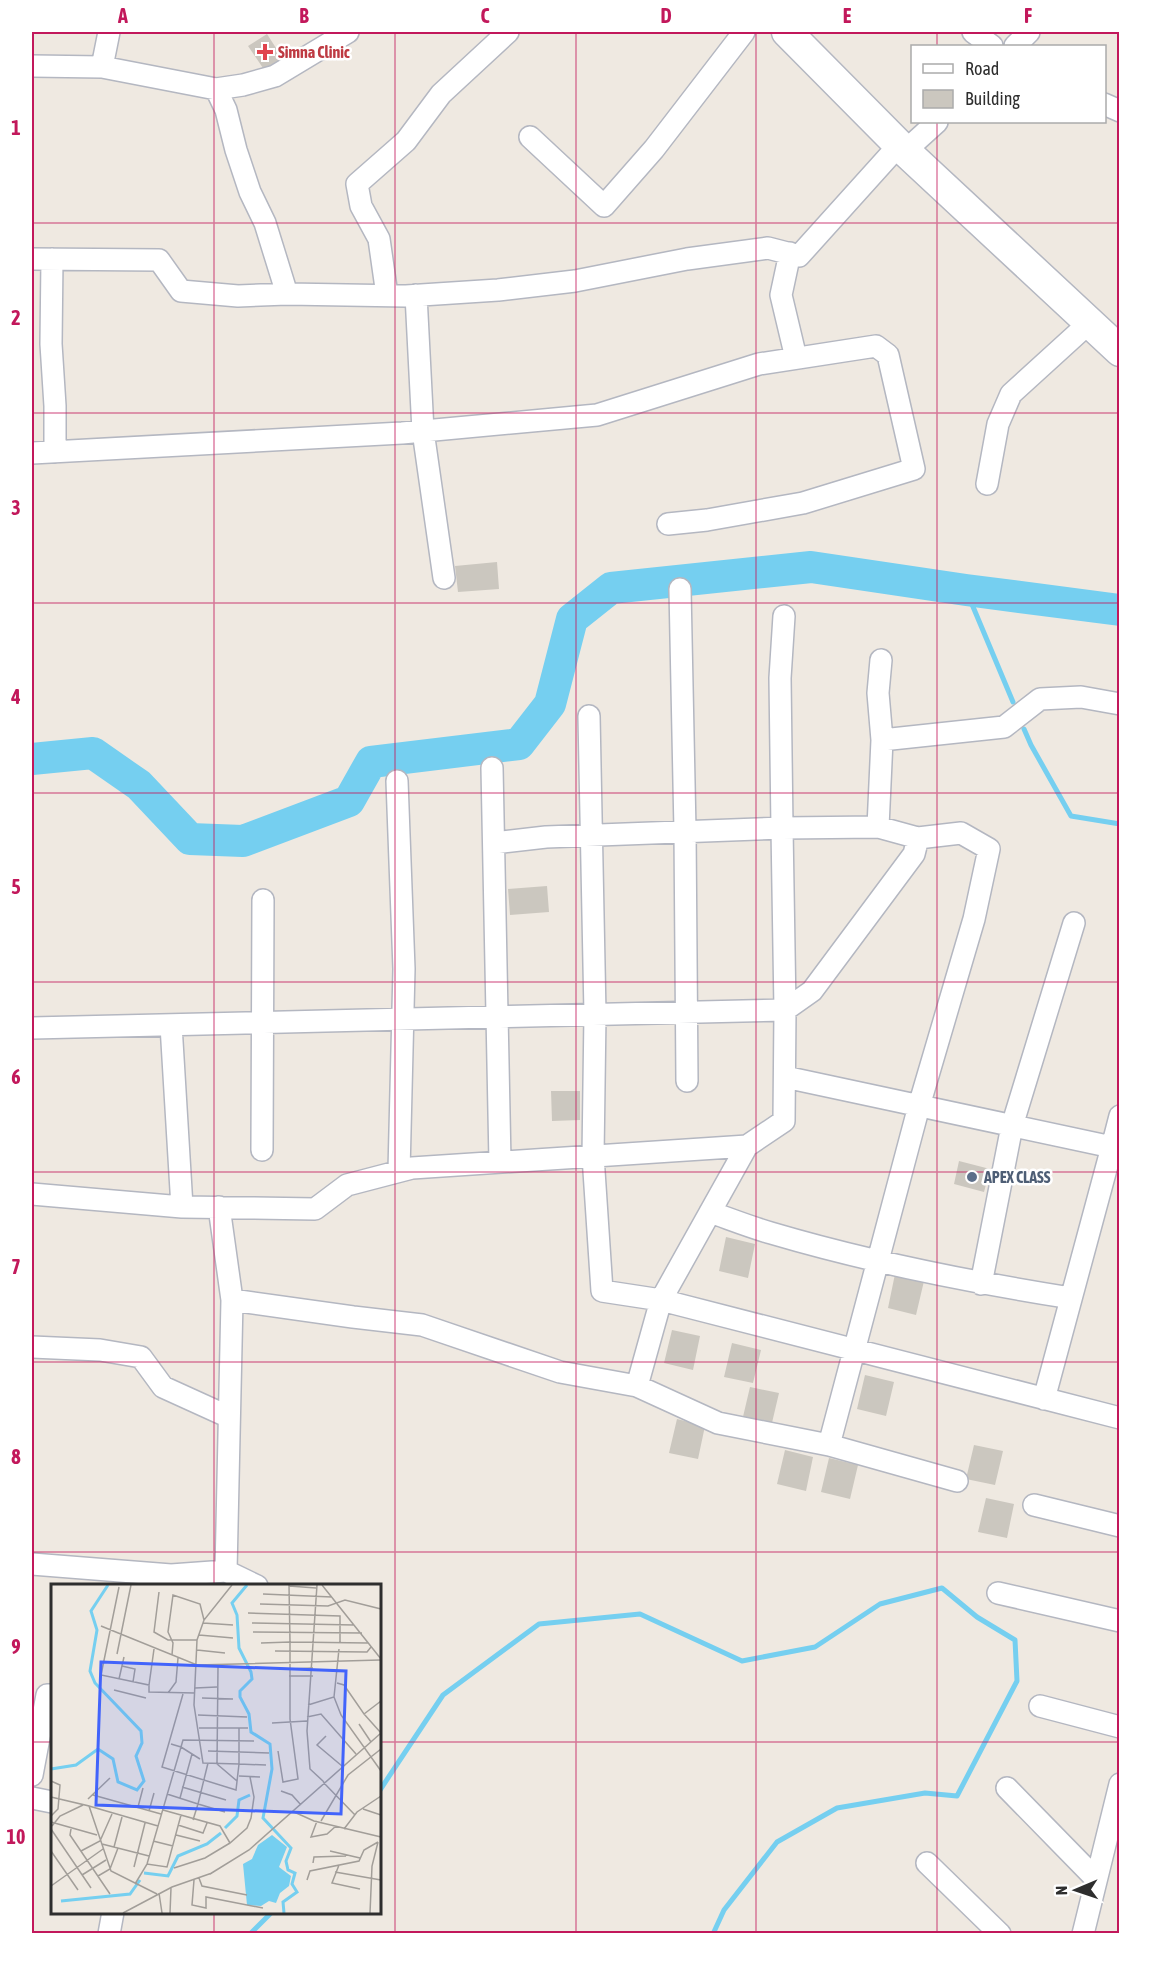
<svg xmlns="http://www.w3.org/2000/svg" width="1151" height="1965" font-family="'Asap Condensed',sans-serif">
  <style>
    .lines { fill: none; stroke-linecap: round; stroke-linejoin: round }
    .stream { stroke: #75cff0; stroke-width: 5 }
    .river { stroke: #75cff0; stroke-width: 32 }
    .building { fill: #cbc7bf }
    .street-casing { stroke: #b4b7c1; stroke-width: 24 }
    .secondary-casing { stroke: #b4b7c1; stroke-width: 33 }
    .street { stroke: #fff; stroke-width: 21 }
    .secondary { stroke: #fff; stroke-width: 30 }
    .grid { fill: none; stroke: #c2185b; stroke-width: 1.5; stroke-opacity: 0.55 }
    .health-dot { fill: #e0444e; stroke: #fff; stroke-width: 2 }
    .service-dot { fill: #5c6f8a; stroke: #fff; stroke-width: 2 }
    .labels { text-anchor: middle; stroke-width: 5; stroke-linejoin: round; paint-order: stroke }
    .health-label { font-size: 16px; font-weight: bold; fill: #be3a42; stroke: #fff; text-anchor: start }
    .service-label { font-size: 16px; font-weight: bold; fill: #4e5e75; stroke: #fff; text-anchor: start }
    .inset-river { fill: none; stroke: #75cff0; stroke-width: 3 }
    .inset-road { fill: none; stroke: #a29e99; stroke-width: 1.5 }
    .view { fill: #4264fb; fill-opacity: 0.15; stroke: #4264fb; stroke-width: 3 }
    .inset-edge { fill: none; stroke: #2e2e2e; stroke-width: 3 }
    .neatline { fill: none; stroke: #c2185b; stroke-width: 2 }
    .grid-label { font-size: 20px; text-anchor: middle; font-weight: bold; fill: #c2185b }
  </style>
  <rect width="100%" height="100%" fill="#efe9e1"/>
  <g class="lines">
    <path class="stream" d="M966,590L1013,702
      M1024,729L1031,745L1071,816L1120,824
      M380,1790L443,1695L539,1624L640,1614L742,1661L815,1647L880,1604L942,1588L977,1617L1015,1640L1017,1681L957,1796L925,1793L837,1808L777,1842L724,1910L713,1934
      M250,1934L272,1912"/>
    <path class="river" d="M32,759L93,753L139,785L190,839L243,841L349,801L371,762L519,744L550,704L572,619L611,588L811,567L966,590L1120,610"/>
  </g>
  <path class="building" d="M267,34L285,62L267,74L248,46Z
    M497,562L499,589L458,592L455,566Z
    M547,886L549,912L510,915L508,889Z
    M551,1091H580V1120L552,1121Z
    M959,1161L990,1169L984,1192L954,1184Z
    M726,1237L755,1244L748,1278L719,1271Z
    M895,1274L924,1281L916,1315L888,1308Z
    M672,1330L700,1336L693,1370L664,1363Z
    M732,1343L761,1350L753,1383L724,1377Z
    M865,1375L894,1382L886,1416L857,1409Z
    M750,1387L779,1393L771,1427L742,1421Z
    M677,1419L705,1426L698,1459L669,1453Z
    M974,1445L1003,1451L995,1485L966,1479Z
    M785,1450L813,1457L806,1491L777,1484Z
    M829,1458L858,1465L850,1499L821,1492Z
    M986,1498L1014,1504L1007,1538L978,1532Z"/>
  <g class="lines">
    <defs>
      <path id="street" d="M973,32L992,46
        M1015,46L1029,32
        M32,66L102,67L216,89L226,110L236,150L250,192L265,223L287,294
        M102,67L109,32
        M216,89L243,85L275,76L348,32
        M1104,104L1120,111
        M530,137L604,206L654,149L744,32
        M905,151L937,122
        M790,253L781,295L796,358
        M32,259L159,260L181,291L238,296L287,294L406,296L498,290L575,281L687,259L768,248L799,256L899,145
        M52,259L51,344L55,406V452
        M387,295L379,239L361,206L357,184L406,141L441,94L508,32
        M416,295L423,431L444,578
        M32,453L402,433L597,415L759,364L876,346L888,355L914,469L803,503L707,520L668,524
        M987,484L998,424L1011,394L1089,323
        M680,589L685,831L687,1081
        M589,716L595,1014L593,1156L602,1291L661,1300L637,1386
        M882,740L1004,727L1040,699L1081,697L1120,704
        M492,768L500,1162
        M397,781L404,969L399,1171
        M878,827L882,740L878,693L881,660
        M171,1025L182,1207
        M32,1028L785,1010L812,991L914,854L918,838
        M785,1077L1112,1147L1044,1399
        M1120,1116L1112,1147L1120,1149
        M747,1146L661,1300L1120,1418
        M262,1150L263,900
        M32,1194L182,1207L315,1209L347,1185L412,1168L747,1146L784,1121L785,1010L782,828L546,837L494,843
        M710,1212C730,1219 750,1227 771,1233C869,1262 970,1282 1071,1298
        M981,1284L1012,1126L1074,923
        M232,1300L353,1317L422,1325L560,1372L637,1386L718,1423L829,1445L919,1106L974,919L989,849L961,833L918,838L878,827L782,828L780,678L784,616
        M32,1347L100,1350L141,1357L163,1387L229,1417
        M829,1445L957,1481
        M1034,1505L1120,1526
        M32,1564L171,1575L170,1586
        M226,1571L257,1586
        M171,1575L226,1571L232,1300L219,1207
        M998,1593L1120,1621
        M1040,1706L1120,1727
        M32,1775L47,1695H52
        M1007,1788L1096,1879
        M32,1798L52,1802
        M927,1863L1000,1934
        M109,1934L113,1912
        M1083,1934L1120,1784"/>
      <path id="secondary" d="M787,32L905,151L1120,351"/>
    </defs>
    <use href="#street" class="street-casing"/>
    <use href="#secondary" class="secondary-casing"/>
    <use href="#street" class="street"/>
    <use href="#secondary" class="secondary"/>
  </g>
  <path class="grid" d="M214,32V1586M395,32V1934M576,32V1934M756,32V1934M937,32V46M937,122V1934M32,223H1120M32,413H1120M32,603H1120M32,793H1120M32,982H1120M32,1172H1120M32,1362H1120M32,1552H1120M32,1742H52M380,1742H1120M214,1912V1934"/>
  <path class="health-dot" d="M262 43h6v6h6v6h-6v6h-6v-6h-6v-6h6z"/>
  <circle class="service-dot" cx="972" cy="1177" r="6"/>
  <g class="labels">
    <g class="health-label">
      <text x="278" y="58">Simna Clinic</text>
    </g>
    <g class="service-label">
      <text x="984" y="1183">APEX CLASS</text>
    </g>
  </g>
  <g transform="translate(51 1584)">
    <rect width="330" height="330" fill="#efe9e1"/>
    <path d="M221,251L236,263L228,283L240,292L238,302L229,309L225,319L218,317L210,322L196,321L192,280L201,275L207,261Z" fill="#75cff0"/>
    <path class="inset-river" d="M196,1L181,19L186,31L188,64L200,88L201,95L189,107V113L198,130L200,148L219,160L221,185L212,234L240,264L235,277L237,286L244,289L241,300L246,308L232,318L233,329M0,185L25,181L47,165L62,175L67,198L86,206L93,197L85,172L91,159L90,147L44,99L39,87L46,46L40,27L57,1M174,244L186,232L188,216L199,211M93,289L117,292L127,272L156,260L170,249M10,317L79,310L89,296"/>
    <path class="inset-road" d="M181,1L153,36L146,56L143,121L152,179L188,180V144M238,1L239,58L317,59M266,1L256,147L259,185L273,198M271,1L330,75M238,2L265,4M68,3L50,91L98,101L103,65M108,8L103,48L117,56H146M212,10L281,13M209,20L277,22L294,16L330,25M197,29L289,32V59M152,39L182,41M201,39L303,41M50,42L146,81L329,76M202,48L311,49M148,51L182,54M210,59L239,58V135L247,195L232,198L227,167M146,66L174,69M224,67L316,68L320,63M66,70L80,1M121,71L122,59L117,48L122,11L149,20L153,36M71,82L84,85L82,98M167,83L166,180L186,197M238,85L262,84M238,92H262M68,95L73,73M286,99L293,101L313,130L330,117M98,101V108L144,109M144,104L166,103M63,106L95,114M117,109L125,98L127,74M132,110L111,183L185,206L188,180L215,181M283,113L290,131L330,187M151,114L182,115M257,121L283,113L288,65M313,130L330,149M147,131L196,133M256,133L270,130L305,170M221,139L256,137M308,140L320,158M148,144H197M275,152L266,161L291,182M120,160L130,163L132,156L203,157M157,167L218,169M188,192L209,193M0,197L9,201L7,225L0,232M272,198L304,231M131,203L175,216M230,207L241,211L250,221M116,210L147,220L157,179M42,211L110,230M0,213L38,222L60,287L106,310M129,214L141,170M37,215L59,194M38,222L107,242M87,223L92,204M312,225L330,231M112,226L169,242L179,259L196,244L200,234L203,213L199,193M98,227L103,209M243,228L263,237L330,253M142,236L147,220L174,228M266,237L260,253L276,250L285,242M270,237L297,191L330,165M0,238L46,251M127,241L152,249L156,239M1,242L9,232L32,221M0,245L40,304M20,245L19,251L59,310M293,245L306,228L330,212M125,251L149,257M102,257L122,262M51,260L98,272M63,263L71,233M0,267L27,306M30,267L49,257L61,230M279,267L309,274M262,279L263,273L295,272M96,280L130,163L149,175M288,281L281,299L309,305M83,283L94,239M123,284L154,274L179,259M284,288L330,296M159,290L198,266L330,149M31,291L55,276M47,292L59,285L67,264M148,294L151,302L196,311M143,296L141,321L155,324V313L212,324M256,296L259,287L308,277L313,266L327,258M84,300L96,280L116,283L130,231M0,302L52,265M108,309L111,329M72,329L121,303L161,289M119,329L120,304M319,329L321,282L327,258"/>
    <path class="view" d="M50,78L295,87L290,230L45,221Z"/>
    <rect width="330" height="330" class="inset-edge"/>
  </g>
  <rect width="1151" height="1965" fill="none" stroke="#ffffff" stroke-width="66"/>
  <rect x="911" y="45" width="195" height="78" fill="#ffffff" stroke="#ababab" stroke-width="1.5"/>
  <rect x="923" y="64" width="30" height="9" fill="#ffffff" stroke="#ababab" stroke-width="1.5"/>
  <text x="965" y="75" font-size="18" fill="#2e2e2e">Road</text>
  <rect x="923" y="90" width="30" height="18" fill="#cbc7bf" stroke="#ababab" stroke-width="1.5"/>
  <text x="965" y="105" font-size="18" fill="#2e2e2e">Building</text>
  <g transform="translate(1076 1890) rotate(268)" stroke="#ffffff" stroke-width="4.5" paint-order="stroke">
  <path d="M0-4.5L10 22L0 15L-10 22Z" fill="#2e2e2e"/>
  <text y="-9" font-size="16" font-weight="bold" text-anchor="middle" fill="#2e2e2e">N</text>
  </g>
  <rect x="33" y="33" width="1085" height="1899" class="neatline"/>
  <g class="grid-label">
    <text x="123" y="23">A</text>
    <text x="304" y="23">B</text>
    <text x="485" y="23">C</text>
    <text x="666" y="23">D</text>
    <text x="847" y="23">E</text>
    <text x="1028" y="23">F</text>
    <text x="16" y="135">1</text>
    <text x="16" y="325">2</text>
    <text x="16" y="515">3</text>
    <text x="16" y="704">4</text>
    <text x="16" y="894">5</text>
    <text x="16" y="1084">6</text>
    <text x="16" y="1274">7</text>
    <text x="16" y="1464">8</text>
    <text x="16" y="1654">9</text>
    <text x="16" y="1844">10</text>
  </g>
</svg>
